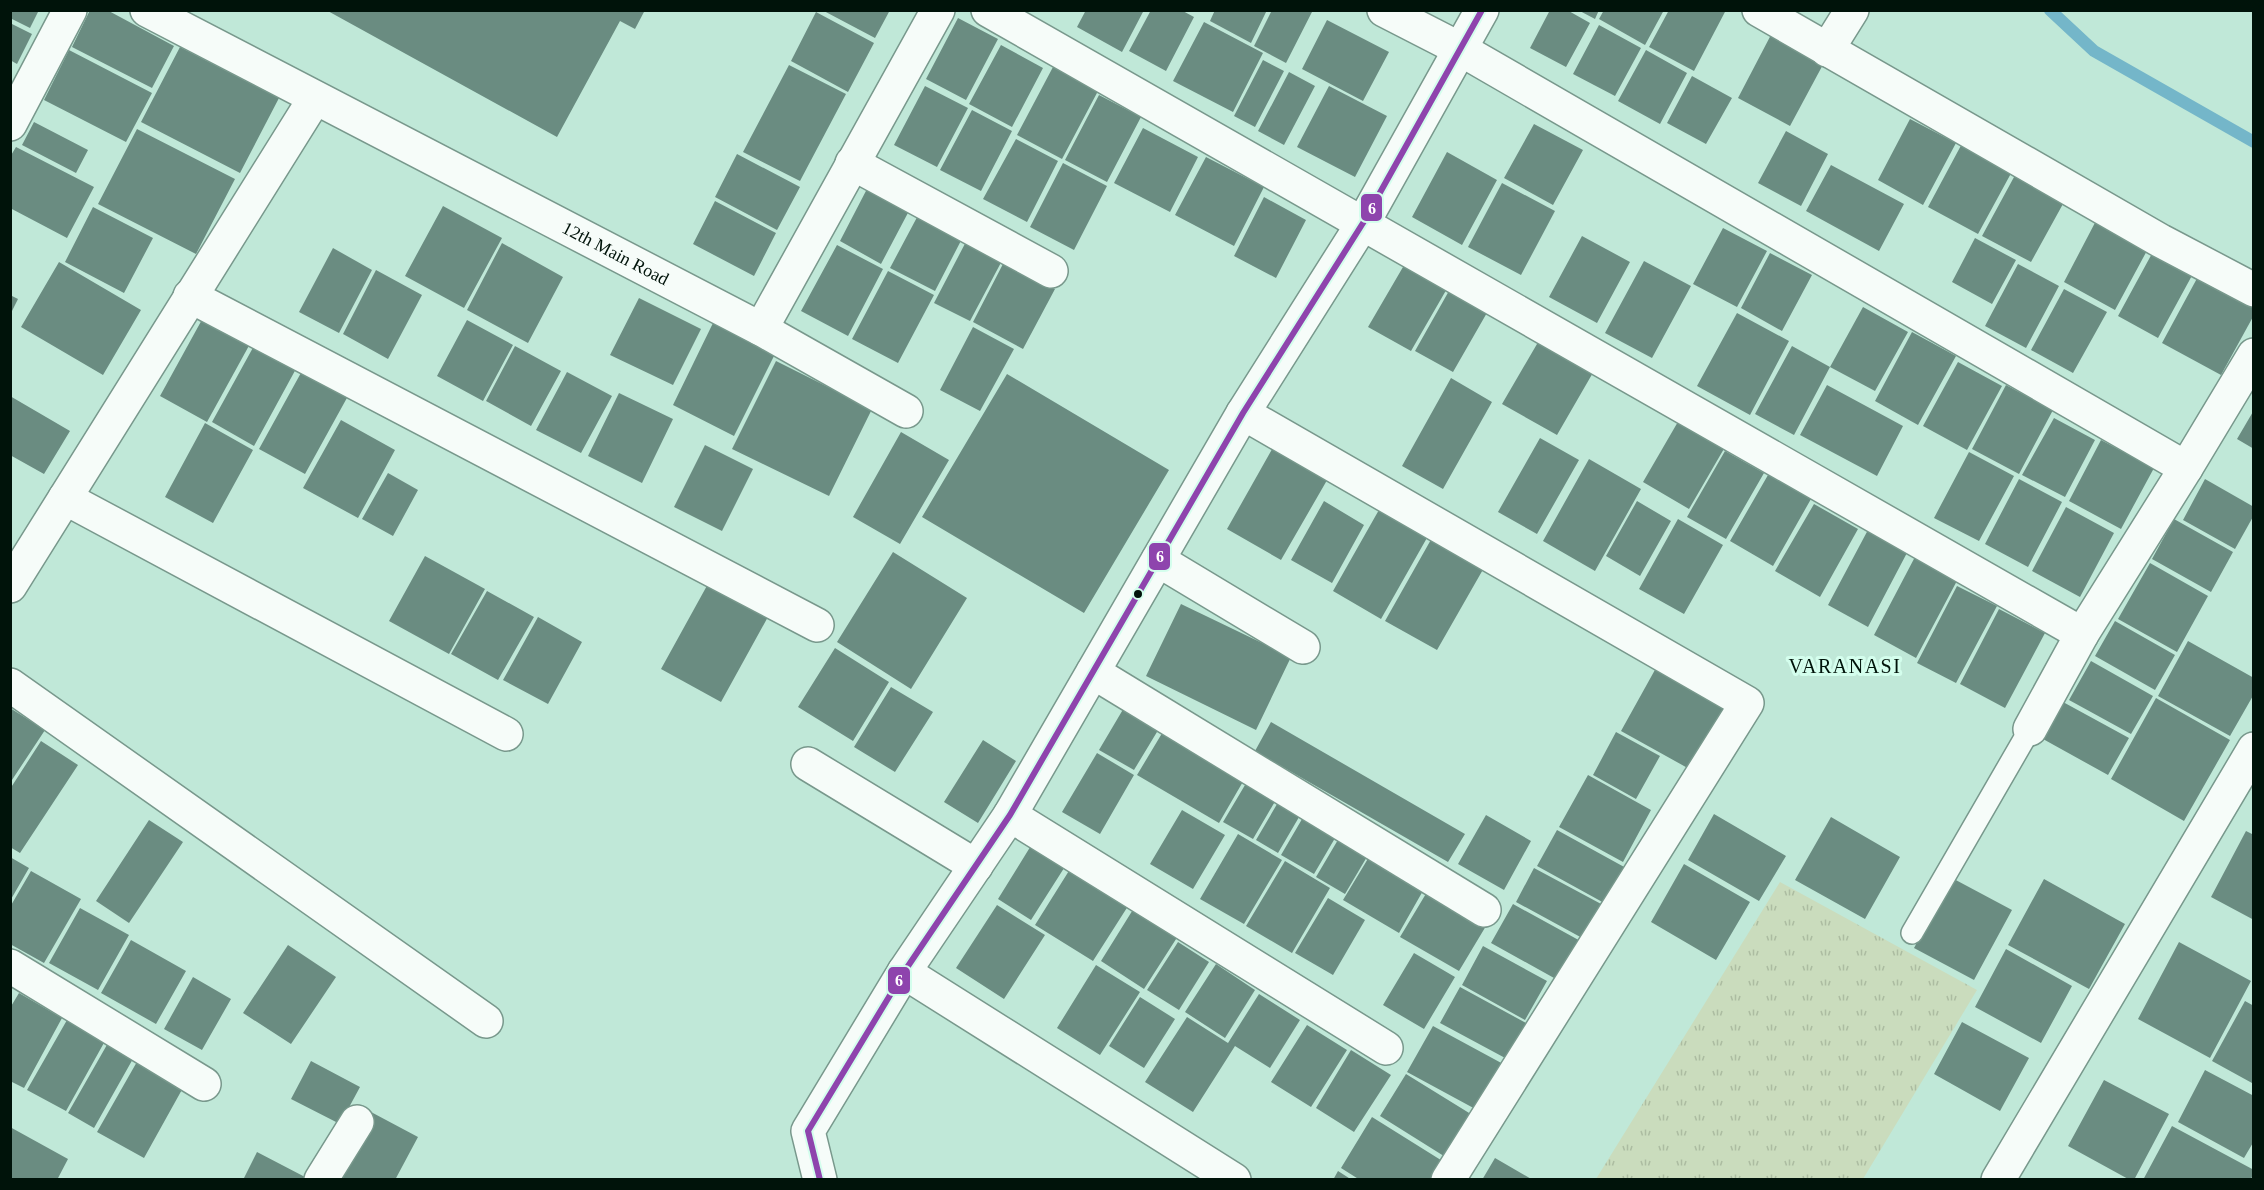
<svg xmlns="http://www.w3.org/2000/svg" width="2264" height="1190" font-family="'Times New Roman',serif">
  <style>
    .grass { fill: url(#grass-tufts) }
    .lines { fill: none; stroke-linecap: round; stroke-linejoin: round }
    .stream { stroke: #74b6c9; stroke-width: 12 }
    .building { fill: #6a8c81 }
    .service-casing { stroke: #78988c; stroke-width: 24 }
    .minor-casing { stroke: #78988c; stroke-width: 36 }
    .tertiary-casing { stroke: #78988c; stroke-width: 36 }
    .service { stroke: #f6fcf9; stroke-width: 21 }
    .minor { stroke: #f6fcf9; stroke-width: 33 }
    .tertiary { stroke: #f6fcf9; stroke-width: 33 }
    .bus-1-casing { stroke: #d4feed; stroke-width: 10 }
    .bus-1 { stroke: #8e44ad; stroke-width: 6 }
    .bus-dot { fill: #00130a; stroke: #d4feed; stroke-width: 2 }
    .labels { text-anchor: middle; stroke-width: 6; stroke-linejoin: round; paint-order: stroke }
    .street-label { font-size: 18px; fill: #00130a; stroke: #d4feed }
    .neighbourhood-label { font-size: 20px; letter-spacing: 1.5px; fill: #00130a; stroke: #d4feed }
    .line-badge { stroke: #d4feed; stroke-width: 2 }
    .badge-label { font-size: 16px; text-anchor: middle; font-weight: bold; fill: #fff }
  </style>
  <defs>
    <pattern id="grass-tufts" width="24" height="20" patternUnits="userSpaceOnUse" patternTransform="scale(1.5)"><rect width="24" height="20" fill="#cadcbd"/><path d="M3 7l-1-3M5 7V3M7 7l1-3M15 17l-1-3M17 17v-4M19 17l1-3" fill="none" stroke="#acbca1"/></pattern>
  </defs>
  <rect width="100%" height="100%" fill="#c0e8d8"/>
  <path class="grass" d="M1780,882L1977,990L1863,1179H1596Z"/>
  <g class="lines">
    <path class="stream" d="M2050,10L2094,51L2254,142"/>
  </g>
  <path class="building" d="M10,10H39L30,28L10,18Z
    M90,10H107L174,46L152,88L72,47Z
    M326,10H645L635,29L620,21L557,137Z
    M822,10H890L875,38Z
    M1086,10H1144L1122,52L1077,27Z
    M1151,10H1181L1194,17L1166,71L1129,51Z
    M1215,10H1267L1251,43L1210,21Z
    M1272,10H1313L1286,63L1254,46Z
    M1550,10H1567L1590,23L1566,67L1530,48Z
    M1578,10H1599L1595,19Z
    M1604,10H1664L1645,45L1599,19Z
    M1669,10H1726L1694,71L1649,47Z
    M816,12L874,43L848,92L791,61Z
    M958,18L998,39L966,100L926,79Z
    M1327,20L1389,52L1363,101L1302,69Z
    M1204,22L1263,53L1233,112L1173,81Z
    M10,23L32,34L17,64L10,60Z
    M1599,25L1641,48L1615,96L1573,74Z
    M1773,31L1826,59L1790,126L1738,98Z
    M1001,45L1043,68L1012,127L969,104Z
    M180,47L279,98L240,173L141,122Z
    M69,50L152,93L126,142L44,100Z
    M1646,50L1687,73L1660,124L1618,101Z
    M1263,60L1284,71L1255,127L1234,116Z
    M789,65L846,94L800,181L743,152Z
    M1053,67L1098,91L1062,159L1017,135Z
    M1289,72L1315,86L1284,145L1258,131Z
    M1692,76L1732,98L1706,144L1667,123Z
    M925,86L968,108L937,167L894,145Z
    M1329,86L1387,116L1355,177L1297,147Z
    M1099,95L1141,117L1107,182L1065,160Z
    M972,110L1012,131L981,191L940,170Z
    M1910,119L1956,143L1923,205L1878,180Z
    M34,122L88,150L76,173L22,145Z
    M1534,124L1583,150L1553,205L1504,178Z
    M1143,128L1198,157L1170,212L1114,183Z
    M137,129L235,179L196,254L98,204Z
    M1786,131L1828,154L1801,206L1758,183Z
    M1965,138L2015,166L1978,234L1928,207Z
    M1016,139L1058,161L1027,222L983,199Z
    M16,147L94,187L67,238L10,208V157Z
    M1447,152L1497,180L1462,245L1412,217Z
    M737,154L800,187L777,230L715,197Z
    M1206,157L1264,187L1234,246L1175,215Z
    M1063,163L1107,186L1074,250L1030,227Z
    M1831,165L1904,204L1879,251L1806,211Z
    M2020,166L2069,193L2031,262L1982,236Z
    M1502,183L1555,211L1521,275L1468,247Z
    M868,187L910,209L881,264L840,241Z
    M1264,197L1306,220L1276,278L1234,256Z
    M715,201L776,233L754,276L693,244Z
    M443,206L502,238L464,308L405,276Z
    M923,206L967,229L935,291L890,268Z
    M93,207L153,238L124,293L65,262Z
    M2098,217L2150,245L2115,310L2064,282Z
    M1723,228L1767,251L1737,307L1693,284Z
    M969,236L1005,255L970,321L934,303Z
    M1582,236L1630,262L1597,323L1549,297Z
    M1975,238L2016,260L1992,304L1952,282Z
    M502,243L563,277L528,343L467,310Z
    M837,245L883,269L848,336L801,311Z
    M333,248L372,270L339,333L299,312Z
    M2155,248L2195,270L2158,338L2118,316Z
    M1770,253L1812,275L1782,331L1741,308Z
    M1410,255L1452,280L1411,351L1368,327Z
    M1644,261L1691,286L1652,358L1605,333Z
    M59,262L141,310L103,375L21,327Z
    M1004,262L1055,289L1023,349L973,322Z
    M2018,264L2059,286L2026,348L1985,326Z
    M376,270L422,295L388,359L343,334Z
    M888,271L934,295L898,363L852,339Z
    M2201,271L2254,299V315L2221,375L2162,343Z
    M1454,282L1492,304L1453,372L1415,351Z
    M2064,289L2107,312L2073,373L2031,350Z
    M10,295L18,299L10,315Z
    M639,298L701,329L673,385L610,355Z
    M1863,307L1908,332L1875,391L1830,367L1794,435L1755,414L1792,346L1830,367Z
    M1737,313L1789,341L1750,415L1697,386Z
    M204,316L251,342L207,422L160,396Z
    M467,320L513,345L483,401L437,376Z
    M713,323L775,354L734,436L673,405Z
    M973,327L1014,349L980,411L940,390Z
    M1544,332L1598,364L1557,435L1502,404Z
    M1912,332L1956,356L1918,425L1875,401Z
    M255,344L297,367L254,446L212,422Z
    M515,346L561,371L531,426L486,401Z
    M776,361L872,409L829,496L732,449Z
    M1958,362L2002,386L1967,450L1923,426Z
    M302,371L348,396L305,474L259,449Z
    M567,372L612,396L581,453L536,430Z
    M1007,374L1169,470L1084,613L922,517Z
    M1451,378L1492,402L1443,489L1402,466Z
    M1827,385L1903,426L1877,476L1800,435Z
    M2006,385L2053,410L2019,474L1972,449Z
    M619,393L673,419L642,483L588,456Z
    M10,396L70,431L44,474L10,455Z
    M2254,410V449L2237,439Z
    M2054,418L2095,440L2065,497L2022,475Z
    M341,420L395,450L358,518L303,488Z
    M1679,420L1725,447L1689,509L1643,482Z
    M205,423L253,450L213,523L165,497Z
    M901,432L949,460L900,544L853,517Z
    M1540,438L1579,460L1537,534L1498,512Z
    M2101,440L2154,468L2121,529L2069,501Z
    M1275,444L1330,475L1281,560L1227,529Z
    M705,445L753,469L722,531L674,507Z
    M1725,451L1764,473L1726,539L1687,517Z
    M1969,452L2014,476L1979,541L1934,518Z
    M1589,459L1641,489L1595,571L1543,541Z
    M388,473L418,490L393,536L362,519Z
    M1768,475L1811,499L1773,566L1730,541Z
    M2019,479L2062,502L2028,567L1985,544Z
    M2205,479L2254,507V515L2235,549L2183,520Z
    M1324,501L1364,525L1332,583L1291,560Z
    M1384,501L1432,529L1381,619L1333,591Z
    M1637,501L1671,521L1640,576L1606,556Z
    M1814,504L1858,529L1820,597L1775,571Z
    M2066,507L2114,533L2080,597L2032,571Z
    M1678,519L1723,545L1684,614L1639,589Z
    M2174,519L2233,552L2211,592L2152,559Z
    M1869,528L1909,549L1868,627L1828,605Z
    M1437,529L1489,559L1437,650L1385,621Z
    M893,552L967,598L911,689L837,642Z
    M1916,555L1959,577L1916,658L1874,635Z
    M425,556L485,589L449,654L389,621Z
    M2150,563L2208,596L2177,652L2118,619Z
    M709,582L769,615L721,702L661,669Z
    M1957,586L1997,606L1956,683L1917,663Z
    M487,591L534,617L498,680L451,654Z
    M1181,604L1291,657L1256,730L1146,676Z
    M1999,609L2045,633L2005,708L1960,684Z
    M538,617L582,642L548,704L503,680Z
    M2115,621L2175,655L2155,690L2095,656Z
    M2188,641L2254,678V694L2230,736L2158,696Z
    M835,648L889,682L853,741L798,707Z
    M2091,661L2153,696L2131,734L2069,700Z
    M1656,668L1727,707L1693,771L1621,731Z
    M891,687L933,712L895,772L854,747Z
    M2156,698L2230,740L2184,821L2111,779Z
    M1128,701L1163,722L1134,770L1099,750Z
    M2063,702L2129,738L2108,775L2043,739Z
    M10,708L45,730L10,783Z
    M1271,722L1465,834L1448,862L1255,751Z
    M1167,725L1248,773L1219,823L1137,775Z
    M1616,732L1660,756L1636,799L1593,775Z
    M983,740L1016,761L978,823L944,802Z
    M41,741L78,765L20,853L10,847V789Z
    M1097,753L1134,775L1100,834L1062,812Z
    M1588,775L1651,810L1623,862L1559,827Z
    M1248,780L1277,798L1253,839L1223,822Z
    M1280,799L1302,812L1278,853L1256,840Z
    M1182,810L1225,835L1193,889L1150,864Z
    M1305,814L1338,833L1314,874L1281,855Z
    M1714,814L1786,856L1759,901L1688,860Z
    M1486,815L1531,841L1504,890L1458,864Z
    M1831,817L1900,857L1865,919L1795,880Z
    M149,820L183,842L129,923L96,901Z
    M1557,830L1626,868L1606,904L1537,866Z
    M2246,831L2254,835V920L2211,897Z
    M1342,833L1371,850L1345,894L1316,877Z
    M1238,834L1282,860L1244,924L1200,899Z
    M1032,844L1066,865L1031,920L998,899Z
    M10,857L29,868L10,901Z
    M1369,857L1424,889L1399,933L1343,900Z
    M1285,861L1330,888L1292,953L1246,926Z
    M1684,864L1750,902L1716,960L1651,922Z
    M1072,866L1130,903L1093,961L1035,925Z
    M1534,868L1603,905L1584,939L1516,902Z
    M31,871L81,899L44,963L10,944V907Z
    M1952,878L2012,910L1974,980L1914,948Z
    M2044,879L2125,924L2089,989L2008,945Z
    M1427,892L1486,926L1459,971L1400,937Z
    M1328,898L1365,920L1333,975L1295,953Z
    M1513,904L1584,943L1563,983L1491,943Z
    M997,905L1045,935L1004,999L956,968Z
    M80,908L129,935L98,990L49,963Z
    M1134,908L1178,936L1144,989L1101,961Z
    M131,940L186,971L156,1024L101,993Z
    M1178,942L1209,962L1179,1010L1147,990Z
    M2179,942L2251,981L2210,1058L2138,1019Z
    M288,945L336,977L291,1044L243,1013Z
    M1483,946L1547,981L1525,1020L1462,985Z
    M2006,949L2072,986L2041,1043L1975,1007Z
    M1414,953L1455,977L1424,1029L1383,1005Z
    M1216,964L1255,990L1225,1038L1185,1012Z
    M1096,965L1140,992L1100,1055L1057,1028Z
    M193,977L231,999L202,1050L164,1029Z
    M1460,987L1526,1023L1507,1059L1440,1023Z
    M19,993L62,1018L24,1088L10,1081V1008Z
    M1259,994L1300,1020L1270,1068L1235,1046L1193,1112L1145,1082L1187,1017L1228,1043Z
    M1140,997L1175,1019L1144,1068L1109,1046Z
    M2245,1001L2254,1006L2252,1083L2212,1061Z
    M67,1020L105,1041L66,1111L27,1090Z
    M1962,1022L2029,1058L2000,1111L1934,1074Z
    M1307,1025L1347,1050L1311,1107L1271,1082Z
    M1433,1026L1505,1065L1479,1111L1407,1072Z
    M108,1043L134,1057L94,1128L68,1113Z
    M1351,1050L1391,1075L1354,1132L1316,1108Z
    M138,1060L184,1086L144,1158L97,1132Z
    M311,1061L360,1087L340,1124L291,1099Z
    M2205,1070L2254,1096V1141L2244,1158L2178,1122Z
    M1406,1074L1474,1116L1447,1158L1380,1116Z
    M2104,1080L2169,1114L2134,1180H2130L2068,1146Z
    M371,1112L418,1137L395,1180H335Z
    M1372,1117L1444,1162L1433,1180H1360L1341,1168Z
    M2172,1126L2254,1170L2251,1180H2143Z
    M10,1127L68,1159L57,1180H10Z
    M257,1152L305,1177L304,1180H243Z
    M1495,1158L1533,1180H1482Z
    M1338,1171L1352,1180H1333Z"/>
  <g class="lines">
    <defs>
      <path id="service" d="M1912,933L2030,729"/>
      <g id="minor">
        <path id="s1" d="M147,10L761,329L938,10"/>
        <path d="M988,10L2082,634"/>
        <path d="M1384,10L1460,49L2186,468"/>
        <path d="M1759,10L2161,241L2254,290"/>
        <path d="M1827,50L1852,10"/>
        <path d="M10,124L70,10"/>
        <path d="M852,163L1051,271"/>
        <path d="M190,296L817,625"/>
        <path d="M761,329L906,411"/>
        <path d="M1243,413L1747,703L1448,1180"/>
        <path d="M65,498L506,734"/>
        <path d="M1158,560L1303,647"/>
        <path d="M10,586L315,98"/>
        <path d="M1093,672L1484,910"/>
        <path d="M10,685L486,1021"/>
        <path d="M2030,729L2082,634L2186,468L2254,355"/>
        <path d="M808,764L976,866"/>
        <path d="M1010,815L1386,1048"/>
        <path d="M10,966L204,1084"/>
        <path d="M904,972L1234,1180"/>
        <path d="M321,1180L357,1122"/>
        <path d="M1998,1180L2254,749"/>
      </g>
      <path id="tertiary" d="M820,1180L808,1131L904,972L1010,815L1243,413L1363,223L1482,10"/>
    </defs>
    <use href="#service" class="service-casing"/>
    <use href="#minor" class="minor-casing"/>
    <use href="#tertiary" class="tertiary-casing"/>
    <use href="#service" class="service"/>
    <use href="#minor" class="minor"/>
    <use href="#tertiary" class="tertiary"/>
    <defs>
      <path id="bus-1" d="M820,1180L808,1131L904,972L1010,815L1243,413L1363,223L1482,10"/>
    </defs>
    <use href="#bus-1" class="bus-1-casing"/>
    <use href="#bus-1" class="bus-1"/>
  </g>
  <circle class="bus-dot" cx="1138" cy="594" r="5"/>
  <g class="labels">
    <g class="street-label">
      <text dy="6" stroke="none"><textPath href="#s1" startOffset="528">12th Main Road</textPath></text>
    </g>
    <g class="neighbourhood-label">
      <text x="1845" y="673">VARANASI</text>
    </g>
  </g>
  <g class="line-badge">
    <rect x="1360" y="193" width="23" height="29" rx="6" fill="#8e44ad"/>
    <rect x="1148" y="542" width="23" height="29" rx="6" fill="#8e44ad"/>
    <rect x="887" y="966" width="24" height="29" rx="6" fill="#8e44ad"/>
  </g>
  <g class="badge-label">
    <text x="1372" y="214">6</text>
    <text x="1160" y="562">6</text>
    <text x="899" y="986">6</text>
  </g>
  <rect width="2264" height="1190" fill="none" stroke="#00130a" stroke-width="24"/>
</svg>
